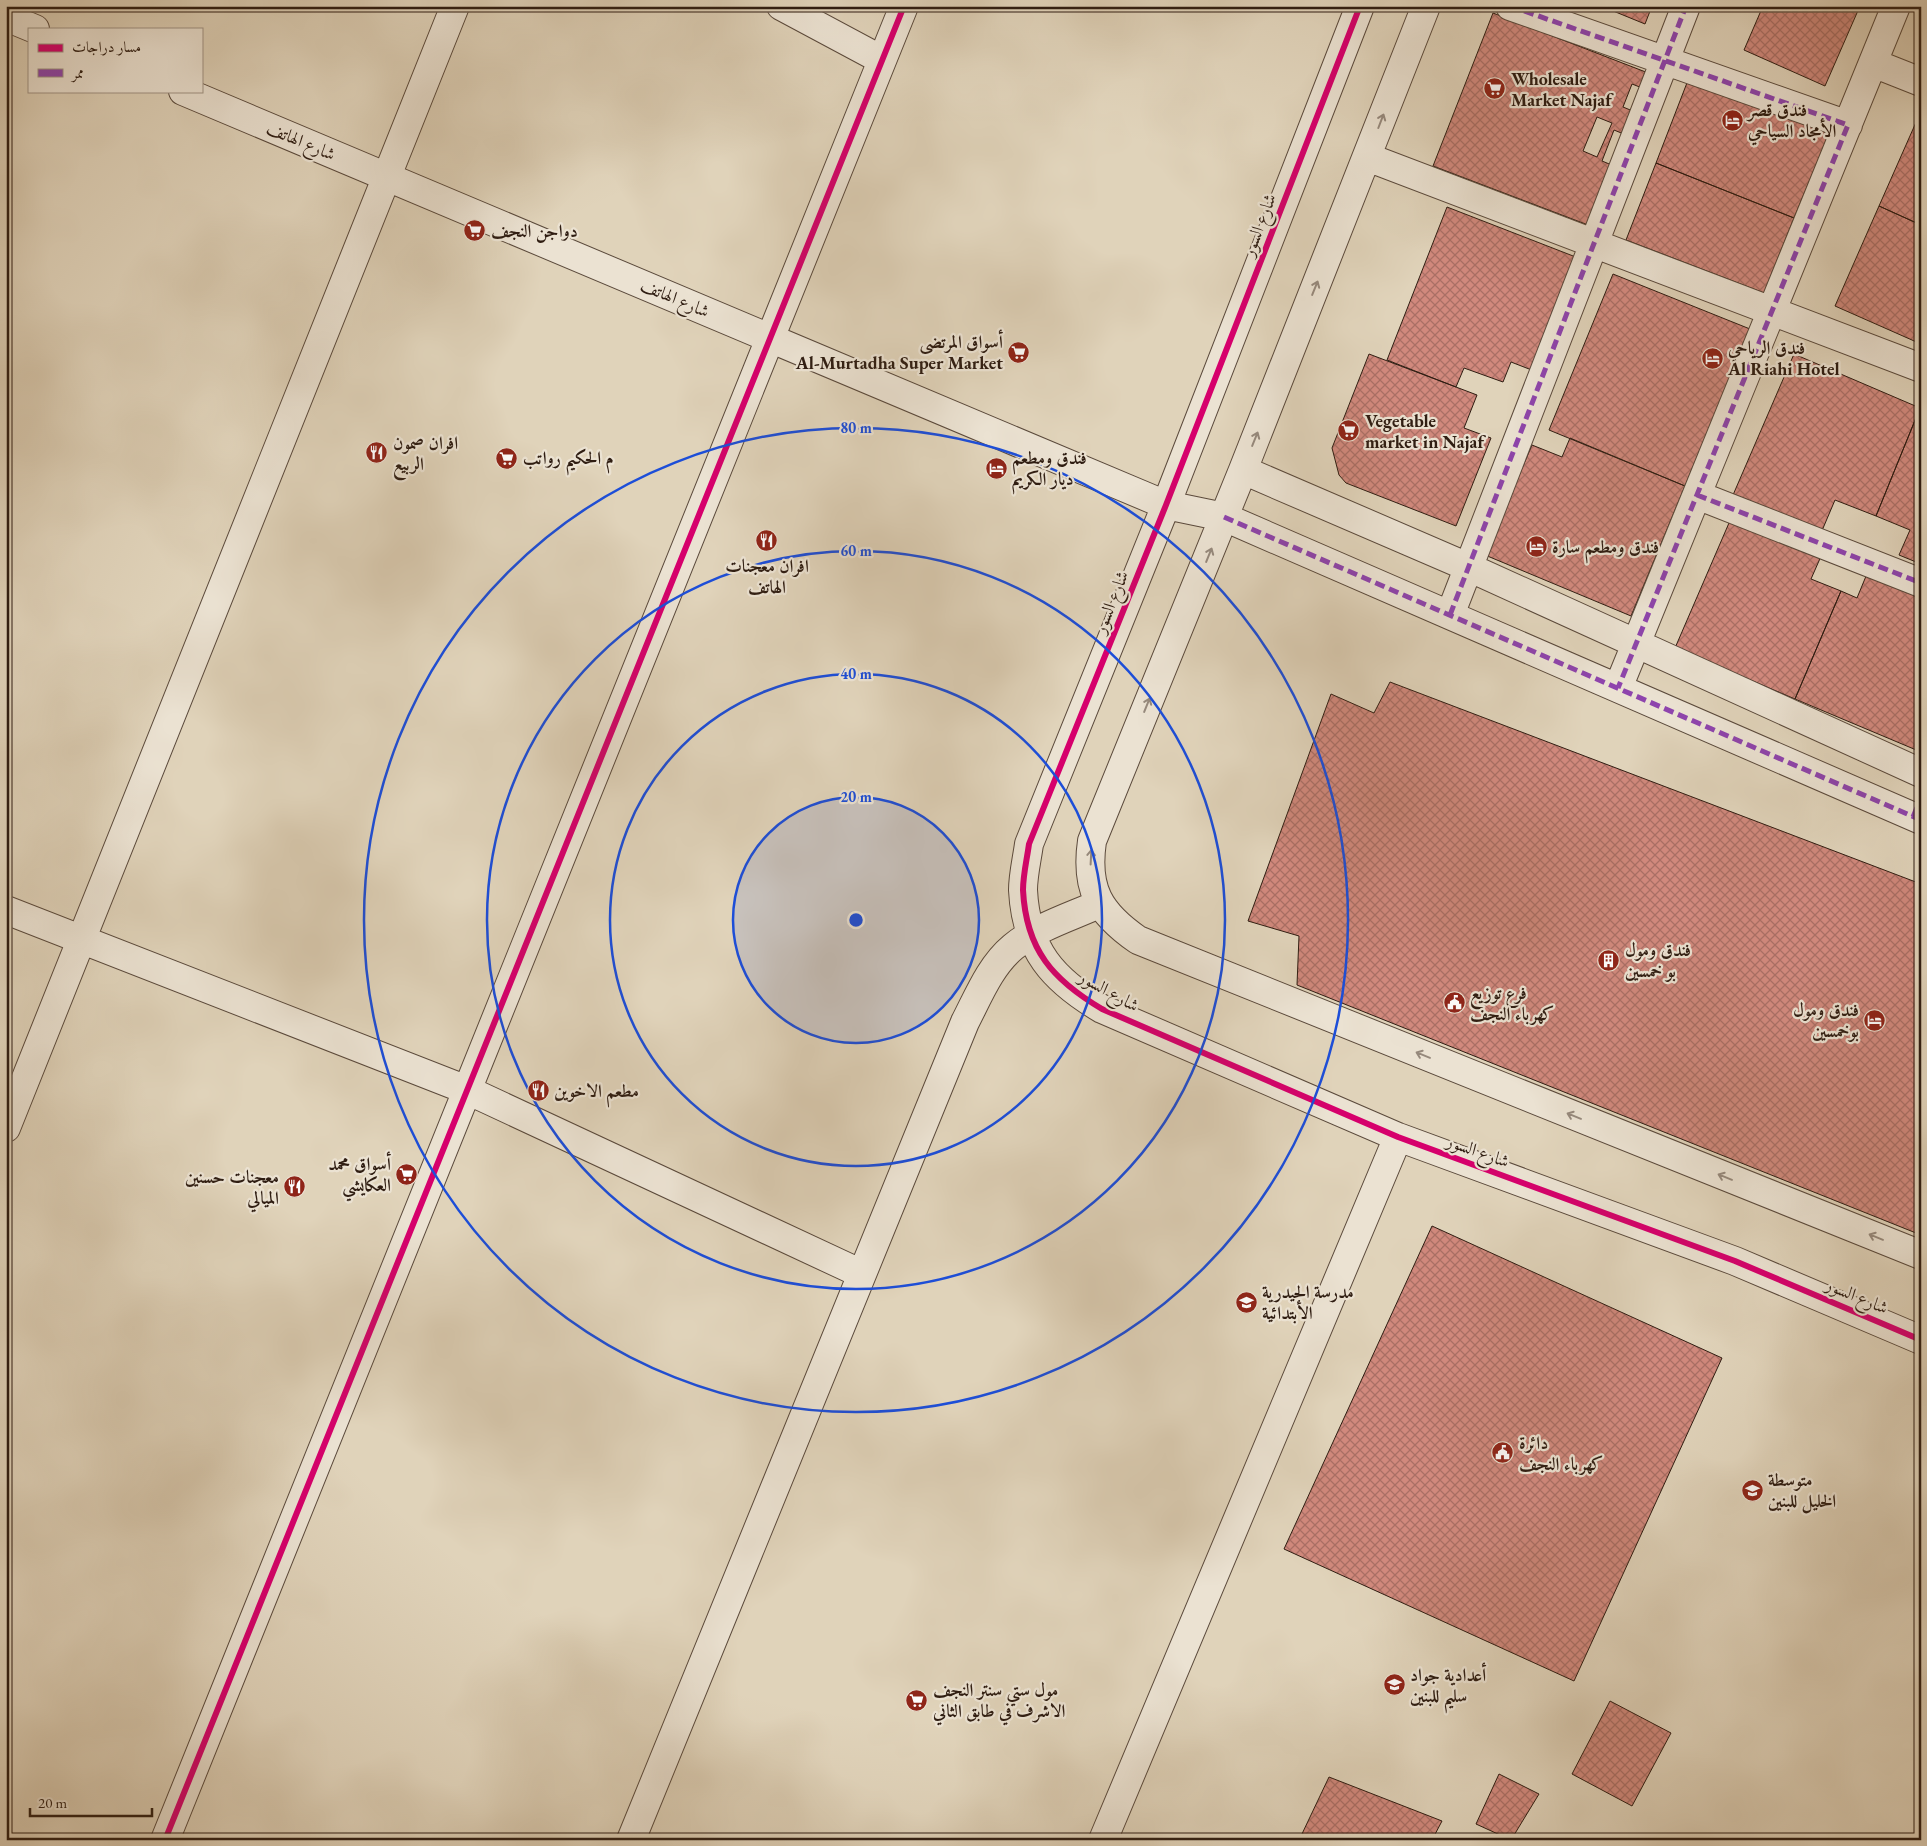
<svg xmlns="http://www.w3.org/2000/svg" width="1927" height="1846" font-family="'EB Garamond',Amiri,serif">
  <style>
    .building { fill: url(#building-cross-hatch); stroke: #2f1d12; fill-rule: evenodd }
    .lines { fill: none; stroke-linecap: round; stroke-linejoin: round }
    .minor-casing { stroke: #5b4a3c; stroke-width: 30 }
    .minor { stroke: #ebe2d2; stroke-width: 28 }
    .quiet { stroke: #8e44ad; stroke-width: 5; stroke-dasharray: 10 5; stroke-linecap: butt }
    .cycleway-casing { stroke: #ebe2d2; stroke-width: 9 }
    .cycleway { stroke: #d6006c; stroke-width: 6 }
    .oneway { stroke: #96897c }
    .ring { fill: none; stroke: #1d4ed8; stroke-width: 2.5 }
    .labels { text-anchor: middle; stroke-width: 4.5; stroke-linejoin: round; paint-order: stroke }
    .poi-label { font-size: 18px; font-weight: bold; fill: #2f1d12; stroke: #ebe2d2; text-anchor: start }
    .street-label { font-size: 18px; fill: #2f1d12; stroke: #ebe2d2 }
    .centre { fill: #1d4ed8; stroke: #ebe2d2; stroke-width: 2.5 }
    .ring-label { font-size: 15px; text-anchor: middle; font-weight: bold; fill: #1d4ed8; stroke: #ebe2d2; stroke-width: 4.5; stroke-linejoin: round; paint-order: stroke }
  </style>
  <defs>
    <pattern id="building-cross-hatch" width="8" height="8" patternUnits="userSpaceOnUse" patternTransform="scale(1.25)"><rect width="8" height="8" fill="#d1897d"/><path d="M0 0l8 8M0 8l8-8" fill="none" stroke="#aa6f65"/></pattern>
  </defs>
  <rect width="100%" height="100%" fill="#e0d3ba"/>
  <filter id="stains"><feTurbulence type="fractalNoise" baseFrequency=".004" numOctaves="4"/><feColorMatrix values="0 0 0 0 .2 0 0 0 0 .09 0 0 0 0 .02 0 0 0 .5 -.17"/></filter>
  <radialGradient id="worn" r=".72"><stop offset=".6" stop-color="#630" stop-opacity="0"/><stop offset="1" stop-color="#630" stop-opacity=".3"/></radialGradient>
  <path class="building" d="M1601,6H1652L1645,24Z
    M1763,6H1860L1825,86L1744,50Z
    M1493,13L1656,76L1650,91L1632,84L1623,107L1640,114L1631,137L1614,130L1602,161L1619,168L1596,228L1433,166ZM1597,117L1612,123L1597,157L1583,151Z
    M1690,75L1829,134L1794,218L1656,163Z
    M1921,111V225L1879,206Z
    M1656,163L1794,218L1764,293L1626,240Z
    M1879,206L1921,225V344L1835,306Z
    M1447,207L1586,261L1542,374L1511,362L1503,382L1464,368L1456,387L1387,360Z
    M1613,274L1750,329L1685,486L1549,430Z
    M1369,354L1477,395L1464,428L1491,438L1456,526L1346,483L1339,475L1332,448Z
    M1794,354L1920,408L1876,516L1835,500L1821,533L1733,495Z
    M1920,408H1921V564L1899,555L1910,530L1876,516Z
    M1570,438L1685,486L1631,616L1485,555L1532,445L1562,457Z
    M1732,516L1822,554L1811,579L1841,591L1795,699L1675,648Z
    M1871,564L1921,586V752L1795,699L1841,591L1857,598Z
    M1390,682L1921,884V1235L1297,985L1299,936L1248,921L1331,694L1374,713Z
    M1432,1226L1722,1358L1574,1681L1284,1549Z
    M1610,1701L1671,1733L1632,1806L1572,1774Z
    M1499,1774L1539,1794L1511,1840L1476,1824Z
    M1329,1777L1442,1821L1432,1840H1309L1301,1836Z"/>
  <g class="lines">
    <defs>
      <path id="minor" d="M781,6L882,60
        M1360,6L1166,505L1029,844C1027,859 1023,875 1023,890C1026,950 1053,980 1102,1009L1398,1137L1735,1261L1921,1340
        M1426,6L1243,470L1092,841C1085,889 1099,913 1138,940L1921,1255
        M1510,6L1848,125
        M6,17L35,29
        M1873,63L1921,82
        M183,91L1166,505L1224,517L1921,820
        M1367,157L1921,368
        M1243,470L1468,567L1921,773
        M1697,495L1921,583
        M1450,615L1686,6
        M1618,688L1896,6
        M6,910L467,1090L862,1274
        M6,1128L455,6
        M165,1840L904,6
        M631,1840L965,1022C978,997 990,966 1013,947C1037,927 1070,917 1099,904
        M1103,1840L1398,1137"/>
    </defs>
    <use href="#minor" class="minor-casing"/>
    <use href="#minor" class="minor"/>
    <path class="quiet" d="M1510,6L1848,125L1618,688
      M1697,495L1921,583
      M1224,517L1921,820
      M1450,615L1686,6
      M1913,817L1921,798"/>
    <defs>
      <path id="cycleway" d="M1360,6L1166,505L1029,844C1027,859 1023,875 1023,890C1026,950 1053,980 1102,1009L1398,1137L1735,1261L1921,1340
        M165,1840L904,6"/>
    </defs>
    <use href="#cycleway" class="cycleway-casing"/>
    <use href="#cycleway" class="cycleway"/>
  </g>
  <defs><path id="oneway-shaft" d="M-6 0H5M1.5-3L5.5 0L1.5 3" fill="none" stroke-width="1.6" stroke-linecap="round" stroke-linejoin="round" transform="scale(1.25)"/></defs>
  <g class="oneway">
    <use href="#oneway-shaft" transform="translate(1381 121) rotate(-69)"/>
    <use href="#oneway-shaft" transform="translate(1315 288) rotate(-68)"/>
    <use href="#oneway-shaft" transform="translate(1255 439) rotate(-68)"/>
    <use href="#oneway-shaft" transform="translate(1209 555) rotate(-68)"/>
    <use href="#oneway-shaft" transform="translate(1147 705) rotate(-68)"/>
    <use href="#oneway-shaft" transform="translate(1091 857) rotate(-87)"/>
    <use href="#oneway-shaft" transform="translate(1423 1055) rotate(-158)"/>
    <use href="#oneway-shaft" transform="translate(1574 1116) rotate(-158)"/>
    <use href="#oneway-shaft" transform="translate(1725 1177) rotate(-158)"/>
    <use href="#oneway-shaft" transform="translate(1876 1237) rotate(-158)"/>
  </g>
  <circle cx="856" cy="920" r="123" fill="#1d4ed8" fill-opacity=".12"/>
  <g class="ring">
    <circle cx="856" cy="920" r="123"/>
    <circle cx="856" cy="920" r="246"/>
    <circle cx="856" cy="920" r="369"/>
    <circle cx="856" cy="920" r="492"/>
  </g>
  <defs>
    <symbol id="supermarket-disc" viewBox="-11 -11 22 22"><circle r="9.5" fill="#8f2418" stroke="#ebe2d2"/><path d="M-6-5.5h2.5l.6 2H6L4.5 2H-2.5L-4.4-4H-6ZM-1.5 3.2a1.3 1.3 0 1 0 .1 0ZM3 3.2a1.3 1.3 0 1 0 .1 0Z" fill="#fff"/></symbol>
    <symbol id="hotel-disc" viewBox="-11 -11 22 22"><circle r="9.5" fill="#8f2418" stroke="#ebe2d2"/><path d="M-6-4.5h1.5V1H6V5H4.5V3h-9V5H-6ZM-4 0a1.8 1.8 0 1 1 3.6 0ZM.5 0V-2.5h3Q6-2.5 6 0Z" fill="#fff"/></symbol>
    <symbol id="restaurant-disc" viewBox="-11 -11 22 22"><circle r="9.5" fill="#8f2418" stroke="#ebe2d2"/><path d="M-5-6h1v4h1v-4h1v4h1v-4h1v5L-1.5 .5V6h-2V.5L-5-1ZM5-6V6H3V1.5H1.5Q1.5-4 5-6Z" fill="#fff"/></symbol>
    <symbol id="building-disc" viewBox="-11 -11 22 22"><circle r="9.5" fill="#8f2418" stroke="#ebe2d2"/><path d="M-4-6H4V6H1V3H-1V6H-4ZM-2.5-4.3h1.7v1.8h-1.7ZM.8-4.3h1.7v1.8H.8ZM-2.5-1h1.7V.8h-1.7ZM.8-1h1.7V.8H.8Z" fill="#fff"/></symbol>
    <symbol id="civic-disc" viewBox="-11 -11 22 22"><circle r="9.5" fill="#8f2418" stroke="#ebe2d2"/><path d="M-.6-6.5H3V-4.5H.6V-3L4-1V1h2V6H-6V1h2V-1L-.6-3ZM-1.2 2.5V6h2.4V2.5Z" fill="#fff"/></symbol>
    <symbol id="school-disc" viewBox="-11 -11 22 22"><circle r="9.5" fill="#8f2418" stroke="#ebe2d2"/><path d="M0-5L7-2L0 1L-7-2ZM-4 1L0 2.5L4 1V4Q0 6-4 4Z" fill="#fff"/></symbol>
  </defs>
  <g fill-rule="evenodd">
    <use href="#supermarket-disc" x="1482" y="76" width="25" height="25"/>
    <use href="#hotel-disc" x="1720" y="108" width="25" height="25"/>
    <use href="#supermarket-disc" x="462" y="218" width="25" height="25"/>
    <use href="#supermarket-disc" x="1006" y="340" width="25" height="25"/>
    <use href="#hotel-disc" x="1700" y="346" width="25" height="25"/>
    <use href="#supermarket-disc" x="1336" y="418" width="25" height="25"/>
    <use href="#restaurant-disc" x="364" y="440" width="25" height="25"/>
    <use href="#supermarket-disc" x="494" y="446" width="25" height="25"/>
    <use href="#hotel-disc" x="984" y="456" width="25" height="25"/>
    <use href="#restaurant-disc" x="754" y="528" width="25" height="25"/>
    <use href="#hotel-disc" x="1524" y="534" width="25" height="25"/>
    <use href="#building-disc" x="1596" y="948" width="25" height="25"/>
    <use href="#civic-disc" x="1442" y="990" width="25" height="25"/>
    <use href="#hotel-disc" x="1862" y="1008" width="25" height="25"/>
    <use href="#restaurant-disc" x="526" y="1078" width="25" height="25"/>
    <use href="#supermarket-disc" x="394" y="1162" width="25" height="25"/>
    <use href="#restaurant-disc" x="282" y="1174" width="25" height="25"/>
    <use href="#school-disc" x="1234" y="1290" width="25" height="25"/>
    <use href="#civic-disc" x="1490" y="1440" width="25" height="25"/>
    <use href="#school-disc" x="1740" y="1478" width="25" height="25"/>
    <use href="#school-disc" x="1382" y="1672" width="25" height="25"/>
    <use href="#supermarket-disc" x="904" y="1688" width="25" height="25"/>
  </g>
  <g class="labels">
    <g class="poi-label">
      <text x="1511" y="85">Wholesale<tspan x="1511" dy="21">Market Najaf</tspan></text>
      <text x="1748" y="116">فندق قصر<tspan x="1748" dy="21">الأمجاد السياحي</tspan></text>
      <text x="491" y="237">دواجن النجف</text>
      <text x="1003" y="348" text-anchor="end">أسواق المرتضى<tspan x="1003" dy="21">Al-Murtadha Super Market</tspan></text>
      <text x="1728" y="354">فندق الرياحي<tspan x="1728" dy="21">Al Riahi Hotel</tspan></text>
      <text x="1365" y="427">Vegetable<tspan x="1365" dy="21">market in Najaf</tspan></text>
      <text x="393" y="449">افران صمون<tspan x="393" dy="21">الربيع</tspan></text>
      <text x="523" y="464">م الحكيم رواتب</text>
      <text x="1012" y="464">فندق ومطعم<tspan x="1012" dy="21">ديار الكريم</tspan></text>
      <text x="1552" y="553">فندق ومطعم سارة</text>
      <text x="767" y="572" text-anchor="middle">افران معجنات<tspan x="767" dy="21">الهاتف</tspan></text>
      <text x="1625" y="956">فندق ومول<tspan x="1625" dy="21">بو خمسين</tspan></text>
      <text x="1470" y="999">فرع توزيع<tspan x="1470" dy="21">كهرباء النجف</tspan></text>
      <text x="1859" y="1016" text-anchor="end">فندق ومول<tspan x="1859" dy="21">بوخمسين</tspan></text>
      <text x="554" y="1097">مطعم الاخوين</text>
      <text x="391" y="1170" text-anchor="end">أسواق محمد<tspan x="391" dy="21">العكايشي</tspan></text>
      <text x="279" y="1183" text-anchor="end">معجنات حسنين<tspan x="279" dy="21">الميالي</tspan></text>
      <text x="1262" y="1298">مدرسة الحيدرية<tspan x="1262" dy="21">الأبتدائية</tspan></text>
      <text x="1519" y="1449">دائرة<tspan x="1519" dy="21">كهرباء النجف</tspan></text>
      <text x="1768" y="1486">متوسطة<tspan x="1768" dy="21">الخليل للبنين</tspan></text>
      <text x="1410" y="1681">أعدادية جواد<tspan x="1410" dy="21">سليم للبنين</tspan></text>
      <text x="933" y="1696">مول ستي سنتر النجف<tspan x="933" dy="21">الاشرف في طابق الثاني</tspan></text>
    </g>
    <g class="street-label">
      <text transform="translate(301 141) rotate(23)" y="6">شارع الهاتف</text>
      <text transform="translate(1259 225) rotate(-69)" y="6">شارع السور</text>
      <text transform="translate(675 298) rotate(23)" y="6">شارع الهاتف</text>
      <text transform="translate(1111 602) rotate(-68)" y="6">شارع السور</text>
      <text transform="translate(1109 991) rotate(29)" y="6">شارع السور</text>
      <text transform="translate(1478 1151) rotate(20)" y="6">شارع السور</text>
      <text transform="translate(1857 1296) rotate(23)" y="6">شارع السور</text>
    </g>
  </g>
  <circle cx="856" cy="920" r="8" class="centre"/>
  <g class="ring-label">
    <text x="856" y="433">80 m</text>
    <text x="856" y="556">60 m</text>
    <text x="856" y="679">40 m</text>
    <text x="856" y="802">20 m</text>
  </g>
  <rect width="1927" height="1846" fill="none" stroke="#e0d3ba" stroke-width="25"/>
  <rect x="8" y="8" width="1912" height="1831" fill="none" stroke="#2f1d12" stroke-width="2.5"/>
  <rect x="12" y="12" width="1902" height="1821" fill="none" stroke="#2f1d12"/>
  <rect x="28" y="28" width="175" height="65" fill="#ebe2d2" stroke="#a09385"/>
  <rect x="38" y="44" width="25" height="8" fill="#d6006c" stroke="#a09385"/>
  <text x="72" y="52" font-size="15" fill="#2f1d12">مسار دراجات</text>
  <rect x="38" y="69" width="25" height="8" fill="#8e44ad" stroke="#a09385"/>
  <text x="72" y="78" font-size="15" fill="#2f1d12">ممر</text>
  <path d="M30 1808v8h122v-8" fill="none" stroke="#2f1d12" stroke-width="2.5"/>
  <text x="38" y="1808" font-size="15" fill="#2f1d12" stroke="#ebe2d2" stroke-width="4" paint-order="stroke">20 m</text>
  <rect width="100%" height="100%" filter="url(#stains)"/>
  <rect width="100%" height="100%" fill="url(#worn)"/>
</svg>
